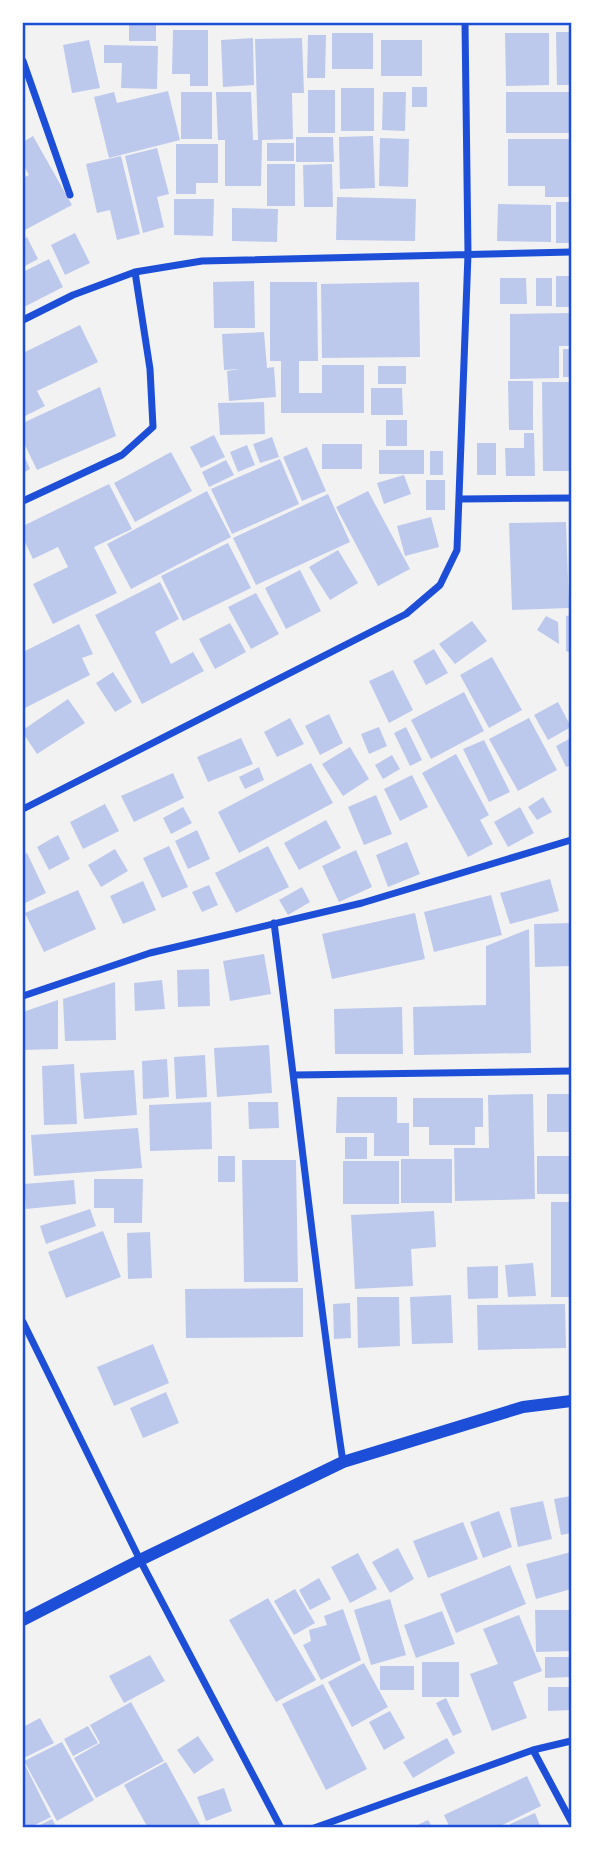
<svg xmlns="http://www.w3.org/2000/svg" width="594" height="1851" font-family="Roboto,sans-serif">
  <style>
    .building { fill: #bdc9ec }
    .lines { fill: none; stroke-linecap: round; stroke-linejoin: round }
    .minor { stroke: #1d4ed8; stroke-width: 7 }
    .tertiary { stroke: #1d4ed8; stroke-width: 12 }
    .neatline { fill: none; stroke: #1d4ed8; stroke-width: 2.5 }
  </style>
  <rect width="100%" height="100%" fill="#f2f2f2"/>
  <path class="building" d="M129,23H156V41H129Z
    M173,30H208V86H190V74H172Z
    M556,32H571V85H557Z
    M332,33H373V69H332Z
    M505,33H549V85L506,86Z
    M308,35H326L325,78H307Z
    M253,38L254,85L223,87L221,40Z
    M302,38L304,93H292L293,139L262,140L261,186H225V140H218L216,92H251L253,140H258L255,39Z
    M89,40L100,88L72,93L63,45Z
    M381,40H422V76H381Z
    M104,45L158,46L157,89L121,88L122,63H104Z
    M412,87H427V107H412Z
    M341,88H374V131H341Z
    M308,90H335V133H308Z
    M168,91L180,140L109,158L94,97L114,92L117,103Z
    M181,92H212V139H181Z
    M383,92H406L405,131L382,130Z
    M506,92H571V133H506Z
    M33,136L72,205L23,231V178L29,175L23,164V142Z
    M373,136L375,188L340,189L339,137Z
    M296,137H333L334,162H296Z
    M380,138L409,139L408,187L379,186Z
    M508,139H571V197H545V186H508Z
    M267,143H294V161H267Z
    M176,144H218V183H196V194H176Z
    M157,148L169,194L157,197L164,227L143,233L125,156Z
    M121,156L140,234L117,240L110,210L97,213L86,164Z
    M267,164H295V206H267Z
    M332,164L333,207H304L303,165Z
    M337,197L416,199L415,241L336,240Z
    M174,199H214L213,236L174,235Z
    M556,202H571V243H556Z
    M498,204L551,205V242L497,241Z
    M232,208L278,209L277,242L232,241Z
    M75,233L90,263L65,275L51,245Z
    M27,237L38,259L23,267V239Z
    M49,259L63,287L24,307L23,272Z
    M556,276H571V307H556Z
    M500,278H526L527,304H500Z
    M536,278H552V306H536Z
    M254,281L255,328H214L213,282Z
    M270,282H317L318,361H299V393H322V365H364V413H281V361H270Z
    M419,282L420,357L322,358L321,284Z
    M571,313V346H559V378L510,379V314Z
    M80,325L98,362L37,391L45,406L23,417V353Z
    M264,332L267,368L274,367L276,397L229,401L227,371L239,369L224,370L222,334Z
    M563,349H571V377H563Z
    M378,366H406V384H378Z
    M508,381H533V430H509Z
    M542,382H571V471H543Z
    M100,387L116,436L37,470L23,441V423Z
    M371,388H402L403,415H371Z
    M264,402L265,434L220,435L218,403Z
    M386,420H407V446H386Z
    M524,433H534L535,476H506L505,448H524Z
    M214,435L225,457L201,468L190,447Z
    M272,437L279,457L260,463L253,444Z
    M477,443H496V475H477Z
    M322,444H362V469H322Z
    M247,445L255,465L238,472L230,452Z
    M307,447L326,491L302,501L283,457Z
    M379,450H424V474H379Z
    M430,451H443V475H430Z
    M171,452L192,491L135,522L114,483Z
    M23,453L30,469L23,473Z
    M280,459L299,504L232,534L211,489Z
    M226,460L234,475L209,487L202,472Z
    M404,475L411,494L384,504L377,483Z
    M426,480H445V510H426Z
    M109,484L132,529L94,547L117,593L53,624L33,584L68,567L58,547L33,559L23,538V526Z
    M207,491L231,537L131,589L107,544Z
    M368,491L410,569L378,586L336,507Z
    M328,494L350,542L256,585L233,538Z
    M431,517L439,547L405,556L397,526Z
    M566,522L569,608L512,610L509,523Z
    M228,543L251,588L183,621L161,576Z
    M338,550L358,583L330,600L309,567Z
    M300,570L321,611L286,629L265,588Z
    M160,582L179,619L155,632L171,664L193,652L204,671L142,704L95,615Z
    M256,593L279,634L251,649L228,607Z
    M571,615V653L566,651V616Z
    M546,616L558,622L559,644L537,630Z
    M472,621L487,641L455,664L439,644Z
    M230,623L246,652L215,669L199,639Z
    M79,624L93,654L82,658L90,675L23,709V652Z
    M434,649L448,673L426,685L413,661Z
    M492,657L522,710L489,728L460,675Z
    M393,670L413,710L389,723L369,681Z
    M113,672L132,702L115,712L96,683Z
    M464,692L484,731L431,759L411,720Z
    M68,699L85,723L37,754L23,733V730Z
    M558,702L571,727L548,740L534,715Z
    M329,714L343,743L320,755L305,726Z
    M290,718L304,744L277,757L264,732Z
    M529,718L557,770L518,791L489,739Z
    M379,727L387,746L369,754L361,734Z
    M406,727L422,760L410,766L394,733Z
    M241,738L253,764L208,782L197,757Z
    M571,738V765L566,767L556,746Z
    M484,740L510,792L489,802L463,749Z
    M350,747L369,779L343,796L322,764Z
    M456,754L489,815L480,820L493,844L468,857L422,773Z
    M392,755L400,769L383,779L375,765Z
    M311,763L333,803L239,853L218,812Z
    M259,767L264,780L245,789L239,777Z
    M173,773L184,798L134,822L121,796Z
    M412,775L428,807L400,821L384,789Z
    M376,795L392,834L364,845L348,807Z
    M543,797L552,812L537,820L528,807Z
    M105,804L119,831L83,849L70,822Z
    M183,807L192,823L171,834L163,818Z
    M520,807L534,833L508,847L494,822Z
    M326,820L341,848L299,870L284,843Z
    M197,830L210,859L188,869L175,841Z
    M58,835L70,859L49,870L37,847Z
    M407,842L420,874L388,887L376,855Z
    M169,846L188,887L162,898L143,858Z
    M268,846L289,887L236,913L215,873Z
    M115,849L128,871L101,887L88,865Z
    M356,850L372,887L339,902L322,866Z
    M27,853L46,893L23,904V855Z
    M550,879L559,911L510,924L500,893Z
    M143,881L156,910L123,924L110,896Z
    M209,885L218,905L202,912L192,892Z
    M302,887L310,902L288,915L279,900Z
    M78,890L96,929L44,952L25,913Z
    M491,895L502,935L434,952L424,912Z
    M415,913L425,959L332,979L322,934Z
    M571,923V966L535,967L534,924Z
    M529,929L531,1053L414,1055L413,1007L486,1005V946Z
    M264,954L271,994L230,1001L223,961Z
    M209,969L210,1006L178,1007L177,970Z
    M162,980L165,1009L135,1011L134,983Z
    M115,982L116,1040L65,1041L63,999Z
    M58,1000V1049L23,1050V1012Z
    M402,1007L403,1054H335L334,1009Z
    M269,1045L272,1093L217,1097L214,1048Z
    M205,1055L207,1097L176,1099L174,1057Z
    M167,1059L169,1097L143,1099L142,1061Z
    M74,1064L77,1124L44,1125L42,1066Z
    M134,1070L137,1115L84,1119L80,1073Z
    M533,1094L535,1199L455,1201L454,1148H489L488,1095Z
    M547,1094H571V1132H547Z
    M337,1097H397V1123H409V1156H374V1133H336Z
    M413,1098H483V1127H475V1145H429V1127H413Z
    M211,1102L212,1149L150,1151L149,1105Z
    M248,1102H278L279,1128L249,1129Z
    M138,1128L142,1168L34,1176L31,1135Z
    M345,1137H367V1159H345Z
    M218,1156H235V1182H218Z
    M537,1156H571V1194H537Z
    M401,1159H452V1203H401Z
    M242,1160H296L298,1282H244Z
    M343,1161H399V1204H343Z
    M94,1179H143L142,1223H114V1208H94Z
    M74,1180L76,1204L26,1209L24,1184Z
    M551,1202H571V1297H551Z
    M90,1209L96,1226L46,1244L40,1226Z
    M434,1211L436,1247L411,1249L413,1286L355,1289L351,1215Z
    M103,1231L121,1277L66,1298L48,1252Z
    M150,1232L152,1278L128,1279L127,1233Z
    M533,1263L536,1296L508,1297L505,1265Z
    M498,1266V1298L468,1299L467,1267Z
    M303,1288V1337L186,1338L185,1289Z
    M451,1295L453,1343L412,1344L410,1297Z
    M357,1297H399L400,1346L358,1348Z
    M350,1303L351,1338L334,1339L333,1304Z
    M565,1304L566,1348L478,1350L477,1305Z
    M153,1344L169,1383L114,1406L97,1367Z
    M166,1392L179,1423L143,1438L130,1408Z
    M571,1496V1533L561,1535L554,1499Z
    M543,1501L552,1539L518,1547L510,1508Z
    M499,1511L512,1547L483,1558L470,1522Z
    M463,1522L478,1559L428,1578L413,1541Z
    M398,1548L414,1579L390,1593L372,1562Z
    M571,1552V1589L536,1599L526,1564Z
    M358,1553L377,1589L350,1603L331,1567Z
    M510,1565L526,1604L456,1633L440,1594Z
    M319,1578L331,1599L310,1610L299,1590Z
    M295,1589L315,1623L294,1635L274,1601Z
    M268,1598L316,1680L276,1702L229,1620Z
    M390,1599L406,1655L371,1665L354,1610Z
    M343,1609L361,1660L321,1680L303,1645L311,1641L309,1630L327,1625L324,1616Z
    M535,1610H571V1651L536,1652Z
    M442,1611L455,1644L416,1658L404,1625Z
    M519,1615L542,1671L513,1682L527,1718L492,1731L470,1674L498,1664L483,1629Z
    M150,1655L165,1681L124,1703L109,1676Z
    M545,1657H571V1677L545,1678Z
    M422,1662H459V1697H422Z
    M364,1663L388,1707L352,1727L328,1682Z
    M380,1666H414V1690H380Z
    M323,1684L367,1769L326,1790L282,1704Z
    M548,1687H571V1710L548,1711Z
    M446,1698L462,1732L453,1736L436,1703Z
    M131,1702L164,1761L96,1798L74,1758L100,1743L90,1725Z
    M390,1711L405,1738L384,1750L369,1722Z
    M40,1718L54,1743L24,1758L23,1727Z
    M88,1726L98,1743L73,1756L64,1739Z
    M198,1736L214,1760L194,1774L177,1750Z
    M447,1738L455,1753L413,1778L403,1762Z
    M62,1742L94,1800L57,1821L24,1761Z
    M23,1761L51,1817L29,1828H23Z
    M166,1762L202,1828H148L124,1785Z
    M527,1776L541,1806L496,1828H450L444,1815Z
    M224,1788L232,1811L206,1821L197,1797Z
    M535,1813L541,1828H512L510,1824Z
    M52,1819L57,1828H34Z
    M428,1820L433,1828H411Z"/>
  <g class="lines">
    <path class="minor" d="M23,61L70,195
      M23,320L73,295L135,272L202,261L571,252
      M461,499L571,498
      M23,501L122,455L153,427L150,369L135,272
      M23,809L406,614L440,585L457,550L468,254L465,23
      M274,923C298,1103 316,1283 343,1462
      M23,996L150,953L362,903L571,840
      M295,1075L571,1071
      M23,1322L140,1560L281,1828
      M533,1750L571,1821
      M314,1828L533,1750L571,1741"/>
    <path class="tertiary" d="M23,1620L140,1560L343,1462L523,1407L571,1401"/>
  </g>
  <rect width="594" height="1851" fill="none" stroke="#ffffff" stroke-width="49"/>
  <rect x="24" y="24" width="546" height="1802" class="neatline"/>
</svg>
